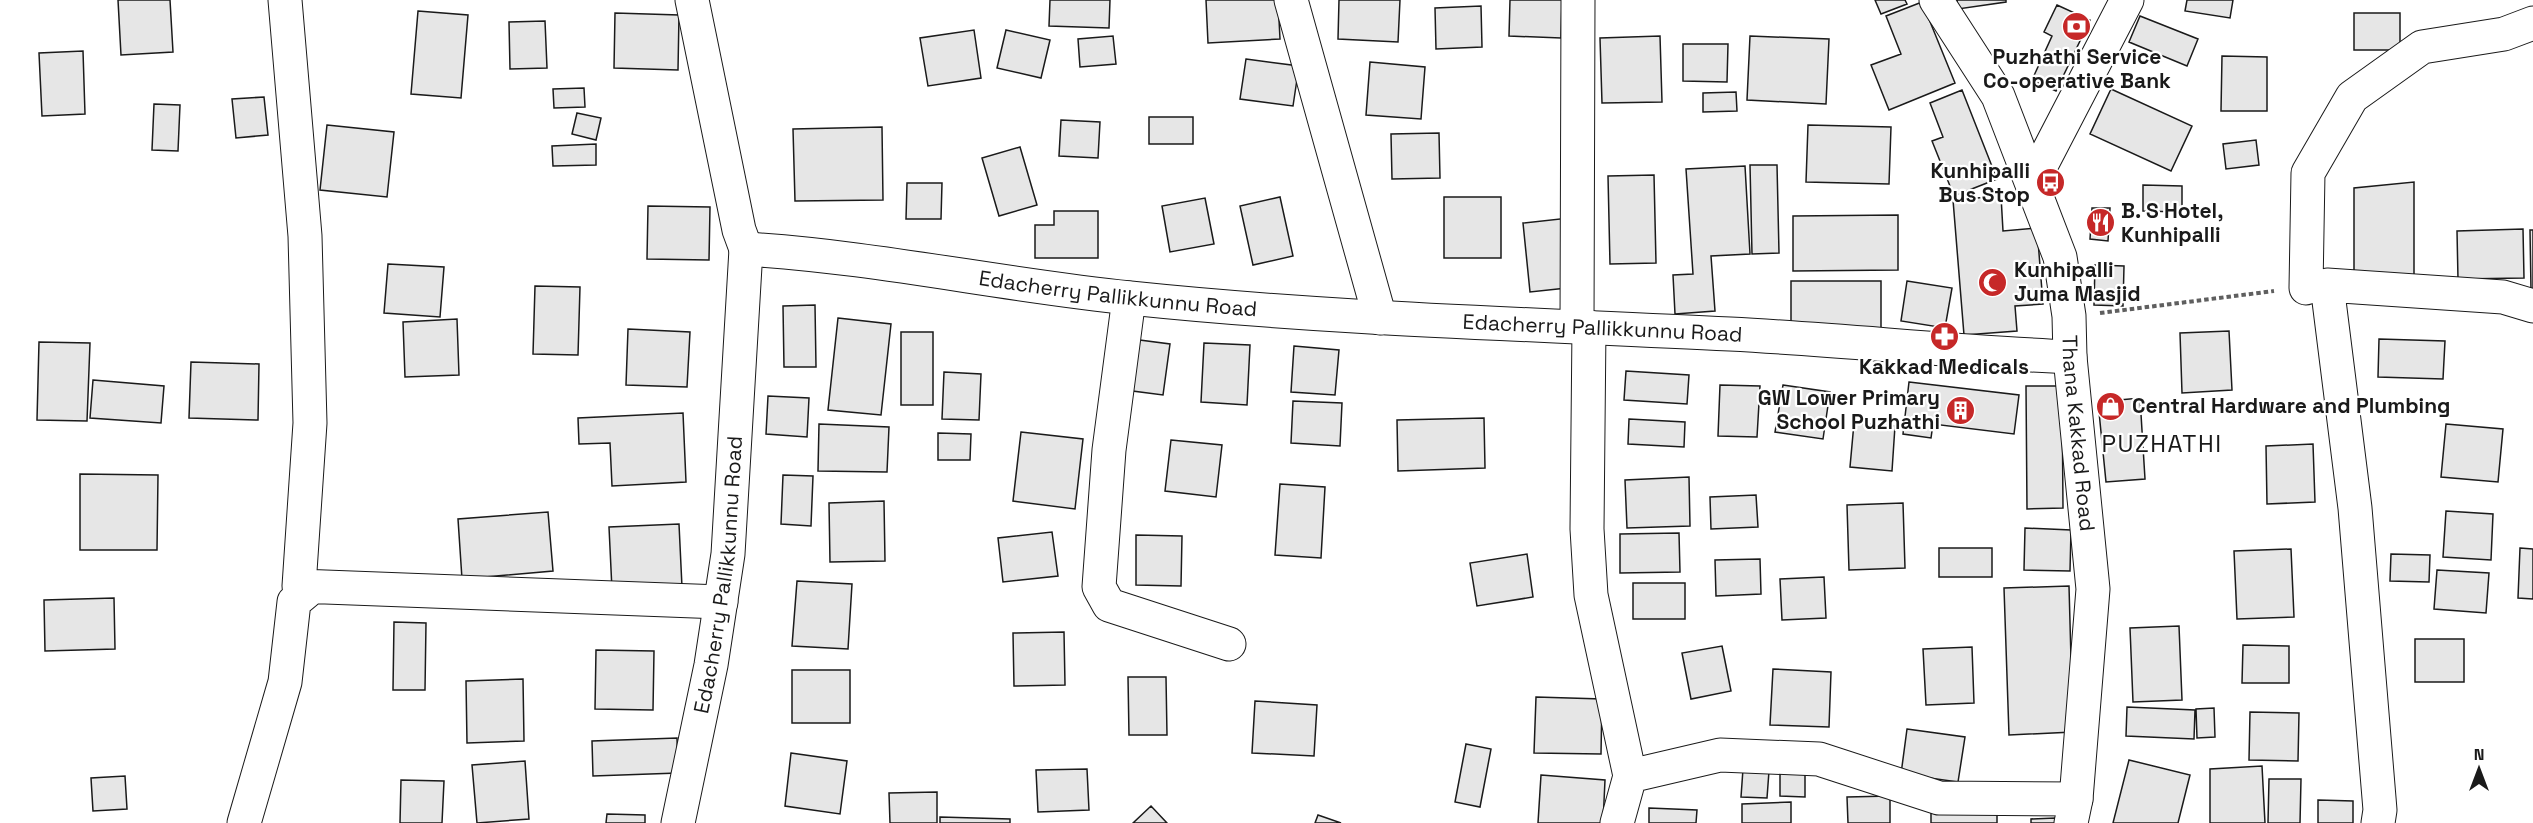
<svg xmlns="http://www.w3.org/2000/svg" width="2533" height="823" font-family="'Space Grotesk',sans-serif">
  <style>
    .building { fill: #e6e6e6; stroke: #1a1a1a; stroke-width: 1.5 }
    .lines { fill: none; stroke-linecap: round; stroke-linejoin: round }
    .minor-casing { stroke: #1a1a1a; stroke-width: 35 }
    .major-casing { stroke: #1a1a1a; stroke-width: 35 }
    .path { stroke: #5f5f5f; stroke-width: 4; stroke-dasharray: 4.5 3; stroke-linecap: butt }
    .minor { stroke: #fff; stroke-width: 33 }
    .major { stroke: #fff; stroke-width: 33 }
    .labels { text-anchor: middle; stroke-width: 4.5; stroke-linejoin: round; paint-order: stroke }
    .poi-label { font-size: 21px; font-weight: bold; fill: #1a1a1a; stroke: #fff; text-anchor: start }
    .street-label { font-size: 21px; fill: #1a1a1a; stroke: #fff }
    .quarter-label { font-size: 24px; letter-spacing: 1.5px; fill: #1a1a1a; stroke: #fff }
  </style>
  <rect width="100%" height="100%" fill="#fff"/>
  <path class="building" d="M118,0H170L173,52L121,55Z
    M1050,0H1110L1109,28L1049,26Z
    M1206,0H1278L1280,39L1208,43Z
    M1339,0H1400L1398,42L1338,39Z
    M1510,0H1562L1561,38L1509,36Z
    M1875,0H1905L1907,4L1881,14Z
    M1957,0H2006V2L1958,9Z
    M2187,0H2233L2230,18L2185,11Z
    M1922,2L1955,83L1889,110L1871,65L1901,54L1886,16Z
    M2057,5L2090,20L2056,91L2032,80L2052,36L2044,32Z
    M1481,6L1482,47L1436,49L1435,8Z
    M418,11L468,15L461,98L411,94Z
    M615,13L679,15L678,70L614,68Z
    M2354,13H2400V50H2354Z
    M2140,16L2198,39L2187,66L2129,42Z
    M545,21L547,68L510,69L509,22Z
    M974,30L981,78L928,86L920,38Z
    M1006,30L1050,40L1041,78L997,68Z
    M1113,36L1116,64L1080,67L1078,39Z
    M1660,36L1662,102L1602,103L1600,38Z
    M1750,36L1829,39L1826,104L1747,100Z
    M1683,44H1728L1727,82L1683,81Z
    M83,51L85,114L42,116L39,53Z
    M2222,56L2267,57V111H2221Z
    M1246,59L1299,66L1293,106L1240,99Z
    M1370,62L1425,67L1421,119L1366,115Z
    M584,88L585,107L554,108L553,89Z
    M2111,89L2192,126L2171,171L2090,134Z
    M1962,90L1997,179L1954,196L1932,141L1943,137L1930,103Z
    M1736,92L1737,111L1703,112V93Z
    M264,97L268,135L236,138L232,99Z
    M154,104L180,105L178,151L152,150Z
    M577,113L601,118L596,140L572,134Z
    M1149,117H1193V144H1149Z
    M1061,120L1100,122L1098,158L1059,156Z
    M327,125L394,132L387,197L320,190Z
    M1808,125L1891,127L1889,184L1806,182Z
    M882,127L883,200L795,201L793,129Z
    M1439,133L1440,178L1392,179L1391,134Z
    M2256,140L2259,165L2226,169L2223,144Z
    M596,144V165L553,166L552,146Z
    M1020,147L1037,205L999,216L982,158Z
    M1750,165H1777L1779,253L1752,254Z
    M1745,166L1750,254L1711,256L1715,311L1675,314L1673,275L1693,274L1686,169Z
    M1654,175L1656,263L1610,264L1608,176Z
    M2414,182V280L2354,282V188Z
    M907,183H942L941,219H906Z
    M2143,185L2182,186V212L2143,211Z
    M2001,196L2003,231L2037,228L2043,304L2015,306L2017,331L1964,335L1953,200Z
    M1280,197L1293,256L1253,265L1240,206Z
    M1444,197H1501V258H1444Z
    M1205,198L1214,244L1170,252L1162,206Z
    M648,206L710,207L709,260L647,259Z
    M2092,208H2110L2108,241L2090,239Z
    M1054,211H1098V258H1035V225H1054Z
    M1898,215V270L1793,271V216Z
    M1569,218L1576,287L1530,292L1523,223Z
    M2523,229L2524,278L2458,279L2457,231Z
    M2530,230H2533V290H2531Z
    M388,264L444,267L440,317L384,313Z
    M2095,265L2124,266L2123,306L2094,305Z
    M1791,281H1881V330H1791Z
    M1907,281L1952,288L1945,328L1901,321Z
    M535,286L580,287L578,355L533,354Z
    M815,305L816,367H784L783,306Z
    M838,318L891,324L881,415L828,410Z
    M457,319L459,375L405,377L403,322Z
    M628,329L690,332L687,387L626,385Z
    M2229,331L2232,390L2182,393L2180,333Z
    M901,332H933V405H901Z
    M1132,339L1170,344L1163,395L1125,390Z
    M2379,339L2445,341L2443,379L2378,377Z
    M39,342L90,343L87,421L37,420Z
    M1204,343L1250,345L1247,405L1201,402Z
    M1294,346L1339,350L1335,395L1291,392Z
    M191,362L259,364L258,420L189,418Z
    M1626,371L1689,375L1687,404L1624,400Z
    M944,372L981,374L979,420L942,419Z
    M93,380L164,386L161,423L90,418Z
    M1909,382L2019,395L2014,434L1933,424L1931,438L1903,434Z
    M1720,385L1760,386L1757,437L1718,436Z
    M1783,385L1830,392L1823,439L1775,432Z
    M2026,386H2062L2063,508L2027,509Z
    M768,396L809,398L807,437L766,434Z
    M2140,398L2145,479L2106,482L2098,402Z
    M1293,401L1342,403L1340,446L1291,443Z
    M683,413L686,482L612,486L610,443L579,444L578,418Z
    M1484,418L1485,468L1398,471L1397,420Z
    M1629,419L1685,422L1684,447L1628,444Z
    M1854,423L1895,426L1892,471L1850,467Z
    M819,424L889,427L887,472L818,471Z
    M2446,424L2503,429L2498,482L2441,477Z
    M1021,432L1083,439L1075,509L1013,501Z
    M938,433L971,434L970,460H938Z
    M1171,440L1222,445L1216,497L1165,491Z
    M2313,444L2315,502L2267,504L2266,446Z
    M80,474L158,475L157,550H80Z
    M783,475L813,476L811,526L781,524Z
    M1689,477L1690,526L1627,528L1625,480Z
    M1280,484L1325,487L1321,558L1275,555Z
    M1756,495L1758,527L1711,529L1710,497Z
    M884,501L885,561L830,562L829,503Z
    M1903,503L1905,568L1849,570L1847,505Z
    M2446,511L2493,514L2491,560L2443,557Z
    M548,512L553,571L462,579L458,519Z
    M679,524L682,587L612,590L609,527Z
    M2025,528L2071,530L2070,571L2024,570Z
    M1052,532L1058,576L1003,582L998,538Z
    M1679,533L1680,572L1620,573V534Z
    M1136,535L1182,536L1181,586L1136,585Z
    M1939,548H1992V577H1939Z
    M2520,548L2533,549V599L2518,598Z
    M2291,549L2294,617L2237,619L2234,551Z
    M1527,554L1533,597L1477,606L1470,563Z
    M2391,554L2430,555L2429,582L2390,581Z
    M1760,559L1761,594L1716,596L1715,560Z
    M2437,570L2489,573L2486,613L2434,609Z
    M1824,577L1826,618L1782,620L1780,579Z
    M797,581L852,584L848,649L792,646Z
    M1633,583H1685V619H1633Z
    M2069,586L2073,732L2009,735L2004,588Z
    M114,598L115,649L45,651L44,600Z
    M394,622L426,623L425,690H393Z
    M2179,626L2182,700L2133,702L2130,628Z
    M1064,632L1065,685L1014,686L1013,633Z
    M2415,639H2464V682H2415Z
    M2243,645L2289,646V683H2242Z
    M1722,646L1731,691L1691,699L1682,653Z
    M1972,647L1974,703L1926,705L1923,649Z
    M596,650L654,651L653,710L595,709Z
    M1773,669L1831,672L1829,727L1770,725Z
    M792,670H850V723H792Z
    M1128,677H1166L1167,735H1129Z
    M523,679L524,741L467,743L466,681Z
    M1536,697L1602,699L1601,754L1534,753Z
    M1255,701L1317,705L1314,756L1252,753Z
    M2127,707L2195,710L2194,739L2126,736Z
    M2214,708L2215,737L2197,738L2196,709Z
    M2250,712L2299,713L2298,761L2249,760Z
    M1907,729L1965,737L1958,782L1901,774Z
    M677,738L678,773L593,776L592,741Z
    M1466,744L1491,749L1480,807L1455,802Z
    M791,753L847,761L840,814L785,806Z
    M2129,760L2190,775L2178,823H2113Z
    M525,761L529,819L477,823L472,765Z
    M2262,766L2265,823H2210V769Z
    M1780,767L1805,768V797L1780,796Z
    M1087,769L1089,810L1038,812L1036,770Z
    M1743,769L1769,771L1767,798L1741,797Z
    M1541,775L1605,780L1603,823H1538Z
    M125,776L127,809L93,811L91,778Z
    M2269,779H2301L2300,823H2268Z
    M401,780L444,781L442,823H400Z
    M937,792V823H890L889,793Z
    M1890,796V823H1848L1847,797Z
    M2318,800L2353,801V823H2318Z
    M1791,802V823H1742V804Z
    M1151,806L1167,823H1133Z
    M1649,808L1697,810L1696,823H1649Z
    M1931,813L1997,814V823H1931Z
    M607,814L645,815V823H606Z
    M1318,815L1341,823H1315Z
    M940,817L1010,819V823H940Z
    M2055,818V823H2031V819Z"/>
  <g class="lines">
    <defs>
      <path id="minor" d="M285,0L305,236L310,423L299,586L721,602
        M692,0L739,230L746,249
        M1291,0L1380,318
        M2306,288L2308,173L2352,97L2422,47L2504,34L2533,23
        M1129,298L1109,450L1099,587L1109,605L1229,644
        M1577,327L1578,0
        M1589,327L1587,529L1591,595L1630,776
        M244,823L285,682L294,602L312,587
        M1617,823L1630,776L1720,755L1819,759L1939,798L2076,799
        M2378,823L2380,810L2355,508L2327,285L2503,297L2533,306"/>
      <g id="major">
        <path id="s1" d="M1936,0L1998,96L2060,257L2069,316L2070,357L2093,589L2076,799L2071,823"/>
        <path d="M2033,181L2127,0"/>
        <path id="s2" d="M678,823L711,665L728,554L746,249C876,257 1002,285 1130,298C1330,319 1530,324 1730,334C1844,340 1956,352 2070,357"/>
      </g>
    </defs>
    <use href="#minor" class="minor-casing"/>
    <use href="#major" class="major-casing"/>
    <path class="path" d="M2100,313L2274,291"/>
    <use href="#minor" class="minor"/>
    <use href="#major" class="major"/>
  </g>
  <defs>
    <symbol id="bank-disc" viewBox="-11 -11 22 22"><circle r="9.5" fill="#c62828" stroke="#fff"/><path d="M-6-4H6V4H-6ZM0-2.3a2.3 2.3 0 1 0 0 4.6a2.3 2.3 0 1 0 0-4.6Z" fill="#fff"/></symbol>
    <symbol id="bus-disc" viewBox="-11 -11 22 22"><circle r="9.5" fill="#c62828" stroke="#fff"/><path d="M-5-6H5V4H4V6H2V4H-2V6H-4V4H-5ZM-3.5-4V0h7V-4ZM-3.5 1.2v1.5H-2V1.2ZM2 1.2v1.5H3.5V1.2Z" fill="#fff"/></symbol>
    <symbol id="restaurant-disc" viewBox="-11 -11 22 22"><circle r="9.5" fill="#c62828" stroke="#fff"/><path d="M-5-6h1v4h1v-4h1v4h1v-4h1v5L-1.5 .5V6h-2V.5L-5-1ZM5-6V6H3V1.5H1.5Q1.5-4 5-6Z" fill="#fff"/></symbol>
    <symbol id="mosque-disc" viewBox="-11 -11 22 22"><circle r="9.5" fill="#c62828" stroke="#fff"/><path d="M3.5-4.9A6 6 0 1 0 3.5 4.9A5 5 0 1 1 3.5-4.9Z" fill="#fff"/></symbol>
    <symbol id="pharmacy-disc" viewBox="-11 -11 22 22"><circle r="9.5" fill="#c62828" stroke="#fff"/><path d="M-2-6h4v4h4v4h-4v4h-4v-4h-4v-4h4Z" fill="#fff"/></symbol>
    <symbol id="shop-disc" viewBox="-11 -11 22 22"><circle r="9.5" fill="#c62828" stroke="#fff"/><path d="M-5-2.5h2.3a2.7 3.5 0 0 1 5.4 0H5L5.5 6h-11ZM-1.5-2.5h3a1.5 2.3 0 0 0-3 0Z" fill="#fff"/></symbol>
    <symbol id="building-disc" viewBox="-11 -11 22 22"><circle r="9.5" fill="#c62828" stroke="#fff"/><path d="M-4-6H4V6H1V3H-1V6H-4ZM-2.5-4.3h1.7v1.8h-1.7ZM.8-4.3h1.7v1.8H.8ZM-2.5-1h1.7V.8h-1.7ZM.8-1h1.7V.8H.8Z" fill="#fff"/></symbol>
  </defs>
  <g fill-rule="evenodd">
    <use href="#bank-disc" x="2060" y="10" width="33" height="33"/>
    <use href="#bus-disc" x="2034" y="166" width="33" height="33"/>
    <use href="#restaurant-disc" x="2084" y="206" width="33" height="33"/>
    <use href="#mosque-disc" x="1976" y="266" width="33" height="33"/>
    <use href="#pharmacy-disc" x="1928" y="320" width="33" height="33"/>
    <use href="#shop-disc" x="2094" y="390" width="33" height="33"/>
    <use href="#building-disc" x="1944" y="394" width="33" height="33"/>
  </g>
  <g class="labels">
    <g class="poi-label">
      <text x="2077" y="64" text-anchor="middle">Puzhathi Service<tspan x="2077" dy="24">Co-operative Bank</tspan></text>
      <text x="2030" y="178" text-anchor="end">Kunhipalli<tspan x="2030" dy="24">Bus Stop</tspan></text>
      <text x="2121" y="218">B. S Hotel,<tspan x="2121" dy="24">Kunhipalli</tspan></text>
      <text x="2014" y="277">Kunhipalli<tspan x="2014" dy="24">Juma Masjid</tspan></text>
      <text x="1944" y="374" text-anchor="middle">Kakkad Medicals</text>
      <text x="1940" y="405" text-anchor="end">GW Lower Primary<tspan x="1940" dy="24">School Puzhathi</tspan></text>
      <text x="2132" y="413">Central Hardware and Plumbing</text>
    </g>
    <g class="street-label">
      <text dy="7" stroke="none"><textPath href="#s2" startOffset="954">Edacherry Pallikkunnu Road</textPath></text>
      <text dy="7" stroke="none"><textPath href="#s2" startOffset="1440">Edacherry Pallikkunnu Road</textPath></text>
      <text dy="7" stroke="none"><textPath href="#s1" startOffset="464">Thana Kakkad Road</textPath></text>
      <text dy="7" stroke="none"><textPath href="#s2" startOffset="252">Edacherry Pallikkunnu Road</textPath></text>
    </g>
    <g class="quarter-label">
      <text x="2162" y="452">PUZHATHI</text>
    </g>
  </g>
  <g transform="translate(2479 769)" stroke="#ffffff" stroke-width="4.5" paint-order="stroke">
  <path d="M0-4.5L10 22L0 15L-10 22Z" fill="#1a1a1a"/>
  <text y="-9" font-size="16" font-weight="bold" text-anchor="middle" fill="#1a1a1a">N</text>
  </g>
</svg>
